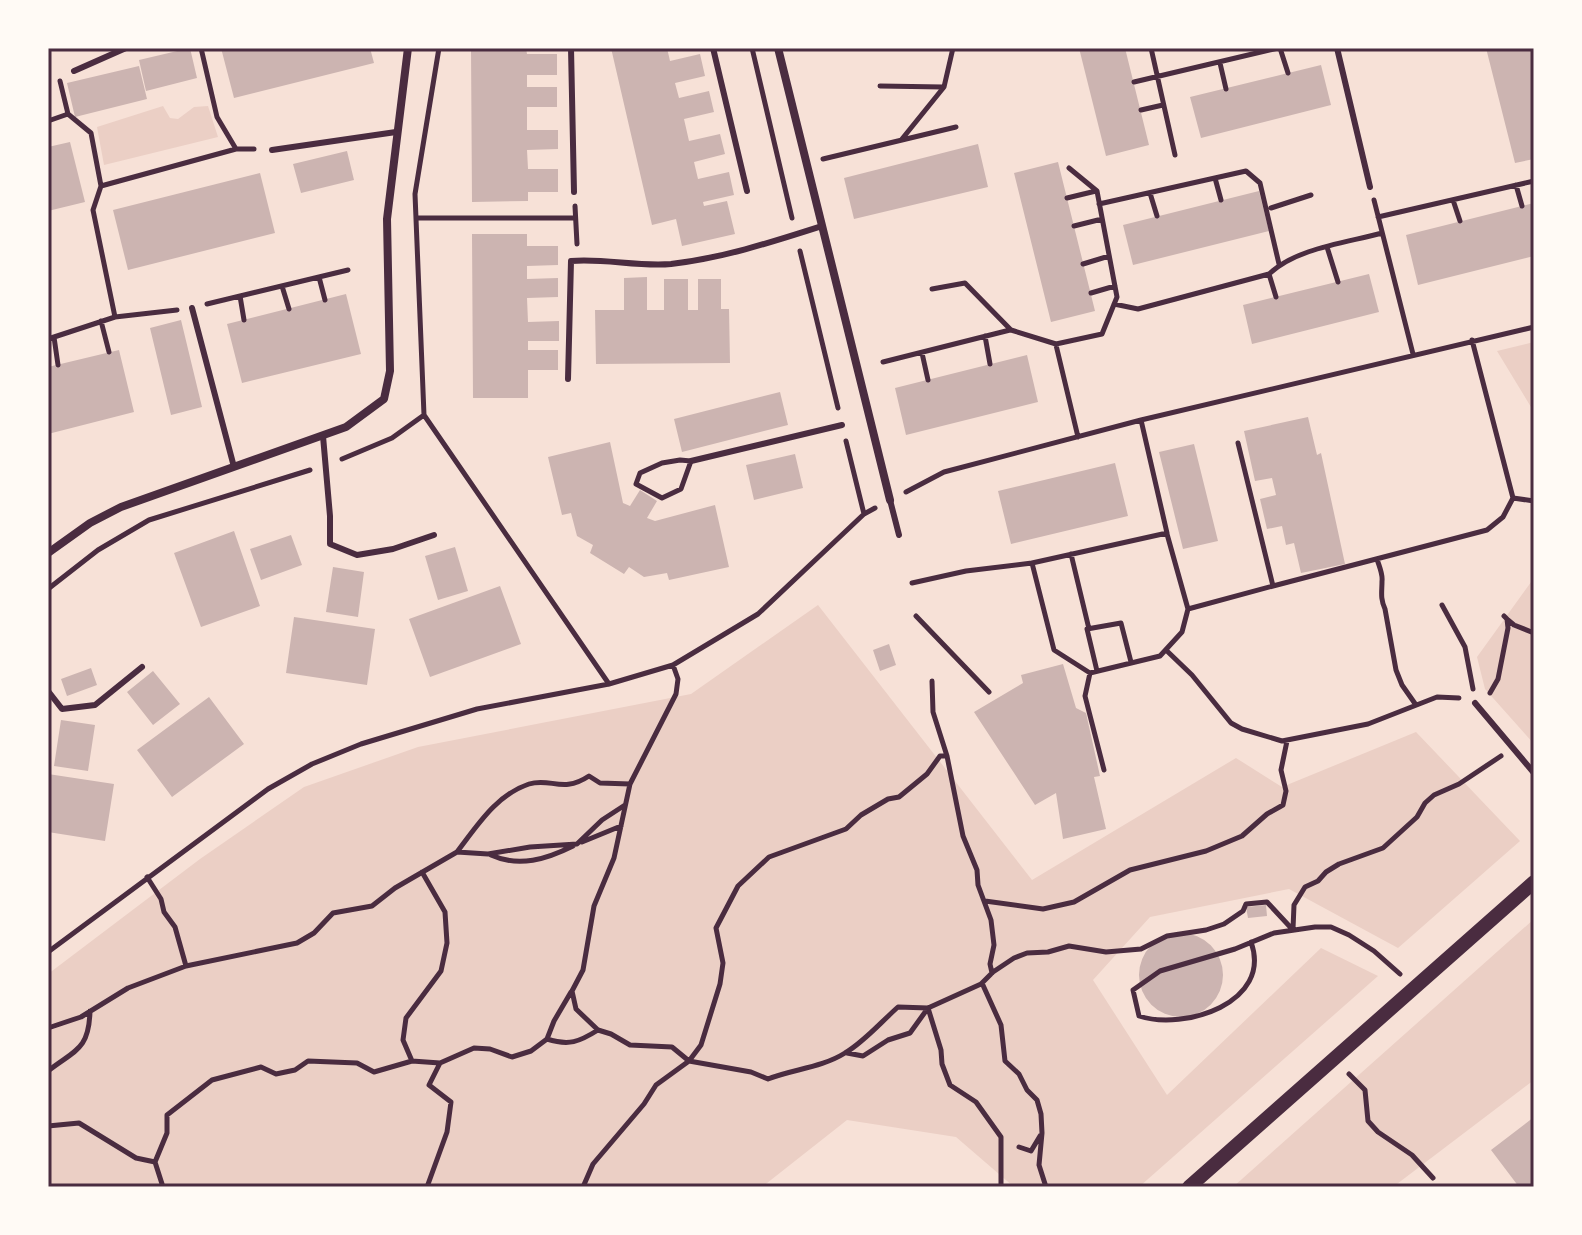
<svg xmlns="http://www.w3.org/2000/svg" width="1582" height="1235" font-family="Rubik,sans-serif">
  <style>
    .green { fill: #ebcfc5 }
    .building { fill: #ccb4b1 }
    .lines { fill: none; stroke-linecap: round; stroke-linejoin: round }
    .path { stroke: #4a2c40; stroke-width: 5 }
    .service { stroke: #4a2c40; stroke-width: 6 }
    .minor { stroke: #4a2c40; stroke-width: 8 }
    .tertiary { stroke: #4a2c40; stroke-width: 14 }
    .neatline { fill: none; stroke: #4a2c40; stroke-width: 3 }
  </style>
  <rect width="100%" height="100%" fill="#f7e1d7"/>
  <path class="green" d="M163,106L170,118L178,119L194,107L208,106L218,137L104,165L97,127Z
    M1534,342V412L1497,351Z
    M1534,578V744L1485,689L1477,657Z
    M818,605L1032,880L1236,758L1282,787L1416,732L1520,841L1398,948L1289,889L1150,917L1093,980L1167,1095L1321,948L1378,976L1139,1187H1014L956,1137L847,1120L762,1187H48V974L200,859L304,787L418,747L691,694Z
    M1534,919V1080L1393,1187H1233Z"/>
  <path class="building" d="M190,48L197,78L146,91L139,60Z
    M221,48H370L374,63L234,98Z
    M471,48H526L527,54H557V75H527V87H557V107H527V130H558V149L527,150L528,169H558V192H528V201L472,202Z
    M611,48H667L670,61L700,54L705,76L675,83L679,98L709,91L714,112L684,119L689,141L720,134L725,154L694,162L698,179L729,172L734,195L703,202L704,206L727,201L735,234L682,246L676,219L652,225Z
    M1079,48H1125L1149,145L1106,156Z
    M1486,48H1534V159L1515,163Z
    M1321,65L1331,105L1201,138L1190,97Z
    M139,66L147,99L75,117L67,83Z
    M70,142L85,202L48,211V147Z
    M978,144L988,187L854,219L844,178Z
    M347,151L354,180L301,193L293,164Z
    M1058,162L1095,311L1051,322L1014,173Z
    M260,173L275,233L128,270L113,210Z
    M1259,191L1269,231L1133,265L1123,225Z
    M1534,203V256L1418,285L1406,235Z
    M472,234H527V246H558V265L527,266V279L558,278V297L527,298L528,322L559,321V341H528V350H558V370H528V398H473Z
    M1369,274L1379,312L1252,344L1243,305Z
    M647,277V310H664V279H688V310H698V279H721V309H729L730,363L596,364L595,310H624V278Z
    M346,294L361,354L242,383L227,324Z
    M181,320L202,407L171,415L150,328Z
    M119,350L134,412L48,434V367Z
    M1027,355L1038,402L906,435L895,388Z
    M780,392L788,425L682,452L674,419Z
    M1308,417L1317,455L1321,453L1345,564L1301,573L1294,543L1286,545L1282,526L1267,529L1260,499L1276,495L1272,478L1255,481L1244,431Z
    M610,442L623,503L630,506L640,490L657,501L647,518L655,521L715,505L729,567L669,580L667,573L644,577L629,567L624,574L590,553L593,545L577,536L571,513L562,515L548,457Z
    M1194,444L1218,541L1183,549L1159,452Z
    M795,454L803,488L754,500L746,465Z
    M1115,463L1128,516L1011,544L998,491Z
    M234,531L260,606L201,627L174,553Z
    M291,535L302,565L261,580L250,549Z
    M455,547L468,591L438,600L425,556Z
    M333,567L364,572L358,617L326,612Z
    M500,586L521,644L430,677L409,619Z
    M294,617L375,629L367,685L286,673Z
    M889,644L896,665L880,671L873,650Z
    M1063,664L1076,708L1086,713L1100,776L1094,777L1106,829L1063,839L1056,793L1035,805L974,712L1023,683L1021,675Z
    M91,668L97,685L67,696L61,679Z
    M153,671L180,704L153,725L127,692Z
    M209,697L244,744L172,797L137,750Z
    M61,720L95,725L88,771L54,766Z
    M48,774L114,784L105,841L48,832Z
    M1266,905L1267,916L1248,918L1246,907Z
    M1139 975a42 42 0 1 1 84 0a42 42 0 1 1-84 0Z
    M1534,1117V1187H1519L1491,1150Z"/>
  <g class="lines">
    <path class="path" d="M201,48L217,117L236,149
      M439,48L415,194L424,415L609,684
      M752,48L792,218
      M1151,48L1175,155
      M1280,48L1288,73
      M1220,63L1226,89
      M1134,82L1278,48
      M880,86L943,87
      M1141,110L1163,105
      M48,121L68,114L60,81
      M902,139L944,87L953,48
      M823,159L956,127
      M1215,178L1221,200
      M1516,185L1522,206
      M101,186L236,149H254
      M1150,193L1157,216
      M1067,198L1096,191
      M1374,200L1413,354
      M1453,200L1460,221
      M1099,204L1246,171L1260,183L1279,264
      M575,206L577,244
      M1271,208L1311,195
      M1378,217L1534,181
      M416,218H575
      M1074,226L1102,219
      M1327,247L1338,282
      M800,251L838,408
      M1083,264L1109,256
      M1269,274L1276,297
      M319,277L325,300
      M282,286L289,309
      M932,289L965,283L1011,330L1056,344L1102,334L1117,297L1097,191L1069,168
      M1091,293L1115,286
      M240,296L244,320
      M207,304L348,270
      M1114,304L1138,309L1269,274C1297,248 1345,243 1382,233
      M115,317L177,310
      M101,321L109,352
      M985,336L990,364
      M54,337L58,365
      M48,339L115,317L93,210L101,186L91,133L68,114
      M1056,345L1078,437
      M922,353L928,380
      M883,362L1010,330
      M846,441L864,514
      M342,459L392,438L424,415
      M680,460L691,461L681,489L662,498L636,484L640,473L662,463Z
      M906,492L944,472L1141,420L1534,327
      M1513,498L1534,501
      M1071,554L1089,629
      M1377,559C1379,566 1383,574 1382,581C1382,592 1380,598 1385,609L1396,670L1402,685L1416,705
      M1032,563L1054,650L1090,673L1160,656L1182,632L1188,609L1167,534
      M912,583L966,571L1032,563L1167,533L1141,420
      M1273,586L1487,530L1503,517L1513,498L1472,340
      M48,589L98,550L149,520L310,470
      M1442,605L1465,647L1473,689
      M1188,609L1273,586L1238,443
      M916,616L989,692
      M1508,620L1514,625L1534,633
      M1167,651L1192,675L1231,723L1242,729L1282,741L1368,724L1437,697L1459,698
      M673,665L678,679L676,694L630,784L614,858L594,906L583,970L572,991L576,1009L598,1030L611,1034L630,1045L672,1047L689,1061L701,1045L720,984L723,963L716,928L738,886L769,857L846,829L861,815L888,799L899,797L927,774L940,756H947
      M1097,671L1087,629L1121,623L1131,662
      M1090,673L1085,696L1104,770
      M932,681L933,712L947,756L963,836L977,870L978,885L991,920L994,945L990,964L992,973
      M1490,693L1498,679L1508,628L1507,619L1504,616
      M625,805L602,820L577,844L530,847L488,854L457,852C477,826 496,795 529,784C551,777 562,794 589,776L600,783L630,784
      M582,842L621,826
      M491,855C519,868 547,859 573,846
      M147,877L161,899L164,912L175,927L186,966L297,943L314,933L333,913L372,906L395,888L457,852
      M985,901L1043,909L1074,902L1130,870L1206,851L1242,836L1267,814L1283,805L1286,791L1281,770L1287,741
      M1293,929L1294,905L1305,887L1318,881L1326,872L1339,864L1383,848L1417,817L1425,803L1434,795L1459,784L1501,756
      M1251,942C1273,1003 1184,1031 1139,1016L1133,990L1160,971L1235,949L1274,933L1315,927H1331L1349,935L1374,951L1400,974
      M48,952L268,789L312,764L361,744L477,709L609,684L673,665L758,614L864,514L875,508
      M982,983L1001,1025L1005,1061L1019,1074L1027,1090L1037,1100L1041,1114L1042,1133L1039,1165L1046,1187
      M48,1028L81,1017L128,988L186,966
      M547,1039C569,1046 579,1042 598,1030
      M847,1053L863,1056L888,1040L910,1033L928,1008L941,1050L942,1064L950,1085L976,1102L1001,1137V1187
      M412,1061L403,1040L406,1018L441,971L447,943L445,912L422,872
      M48,1071C75,1050 89,1050 90,1011
      M1349,1074L1365,1090L1368,1121L1378,1132L1412,1155L1433,1178
      M48,1126L79,1123L136,1158L155,1162L163,1187
      M1019,1147L1031,1151L1040,1136
      M155,1162L167,1133V1115L212,1080L261,1067L276,1074L295,1070L308,1061L357,1063L374,1072L412,1061L440,1063L474,1048L490,1049L512,1057L531,1051L547,1039L554,1021L571,992
      M427,1187L447,1132L451,1102L429,1085L440,1063
      M583,1187L593,1164L644,1104L656,1085L689,1061L751,1072L768,1079C793,1069 821,1068 845,1053C864,1042 881,1022 898,1007L928,1008L981,984L993,972L1014,958L1027,953L1048,952L1069,946L1106,952L1141,949L1167,936L1206,930L1224,924L1243,911L1246,904L1267,902L1293,930"/>
    <path class="service" d="M571,48L574,192
      M713,48L747,191
      M1337,48L1370,187
      M74,71L126,48
      M272,150L396,132
      M192,308L234,467
      M568,379L571,261C604,258 638,267 671,264C723,258 772,242 822,226
      M323,436L330,516V544L357,555L393,549L434,535
      M691,461L842,425
      M890,500L899,535
      M48,691L62,709L95,705L142,667
      M1475,703L1534,773"/>
    <path class="minor" d="M778,48L890,500
      M48,553L90,523L121,507L346,427L384,399L390,371L387,219L408,48"/>
    <path class="tertiary" d="M1189,1187L1534,882"/>
  </g>
  <rect width="1582" height="1235" fill="none" stroke="#fffaf5" stroke-width="100"/>
  <rect x="50" y="50" width="1482" height="1135" class="neatline"/>
</svg>
